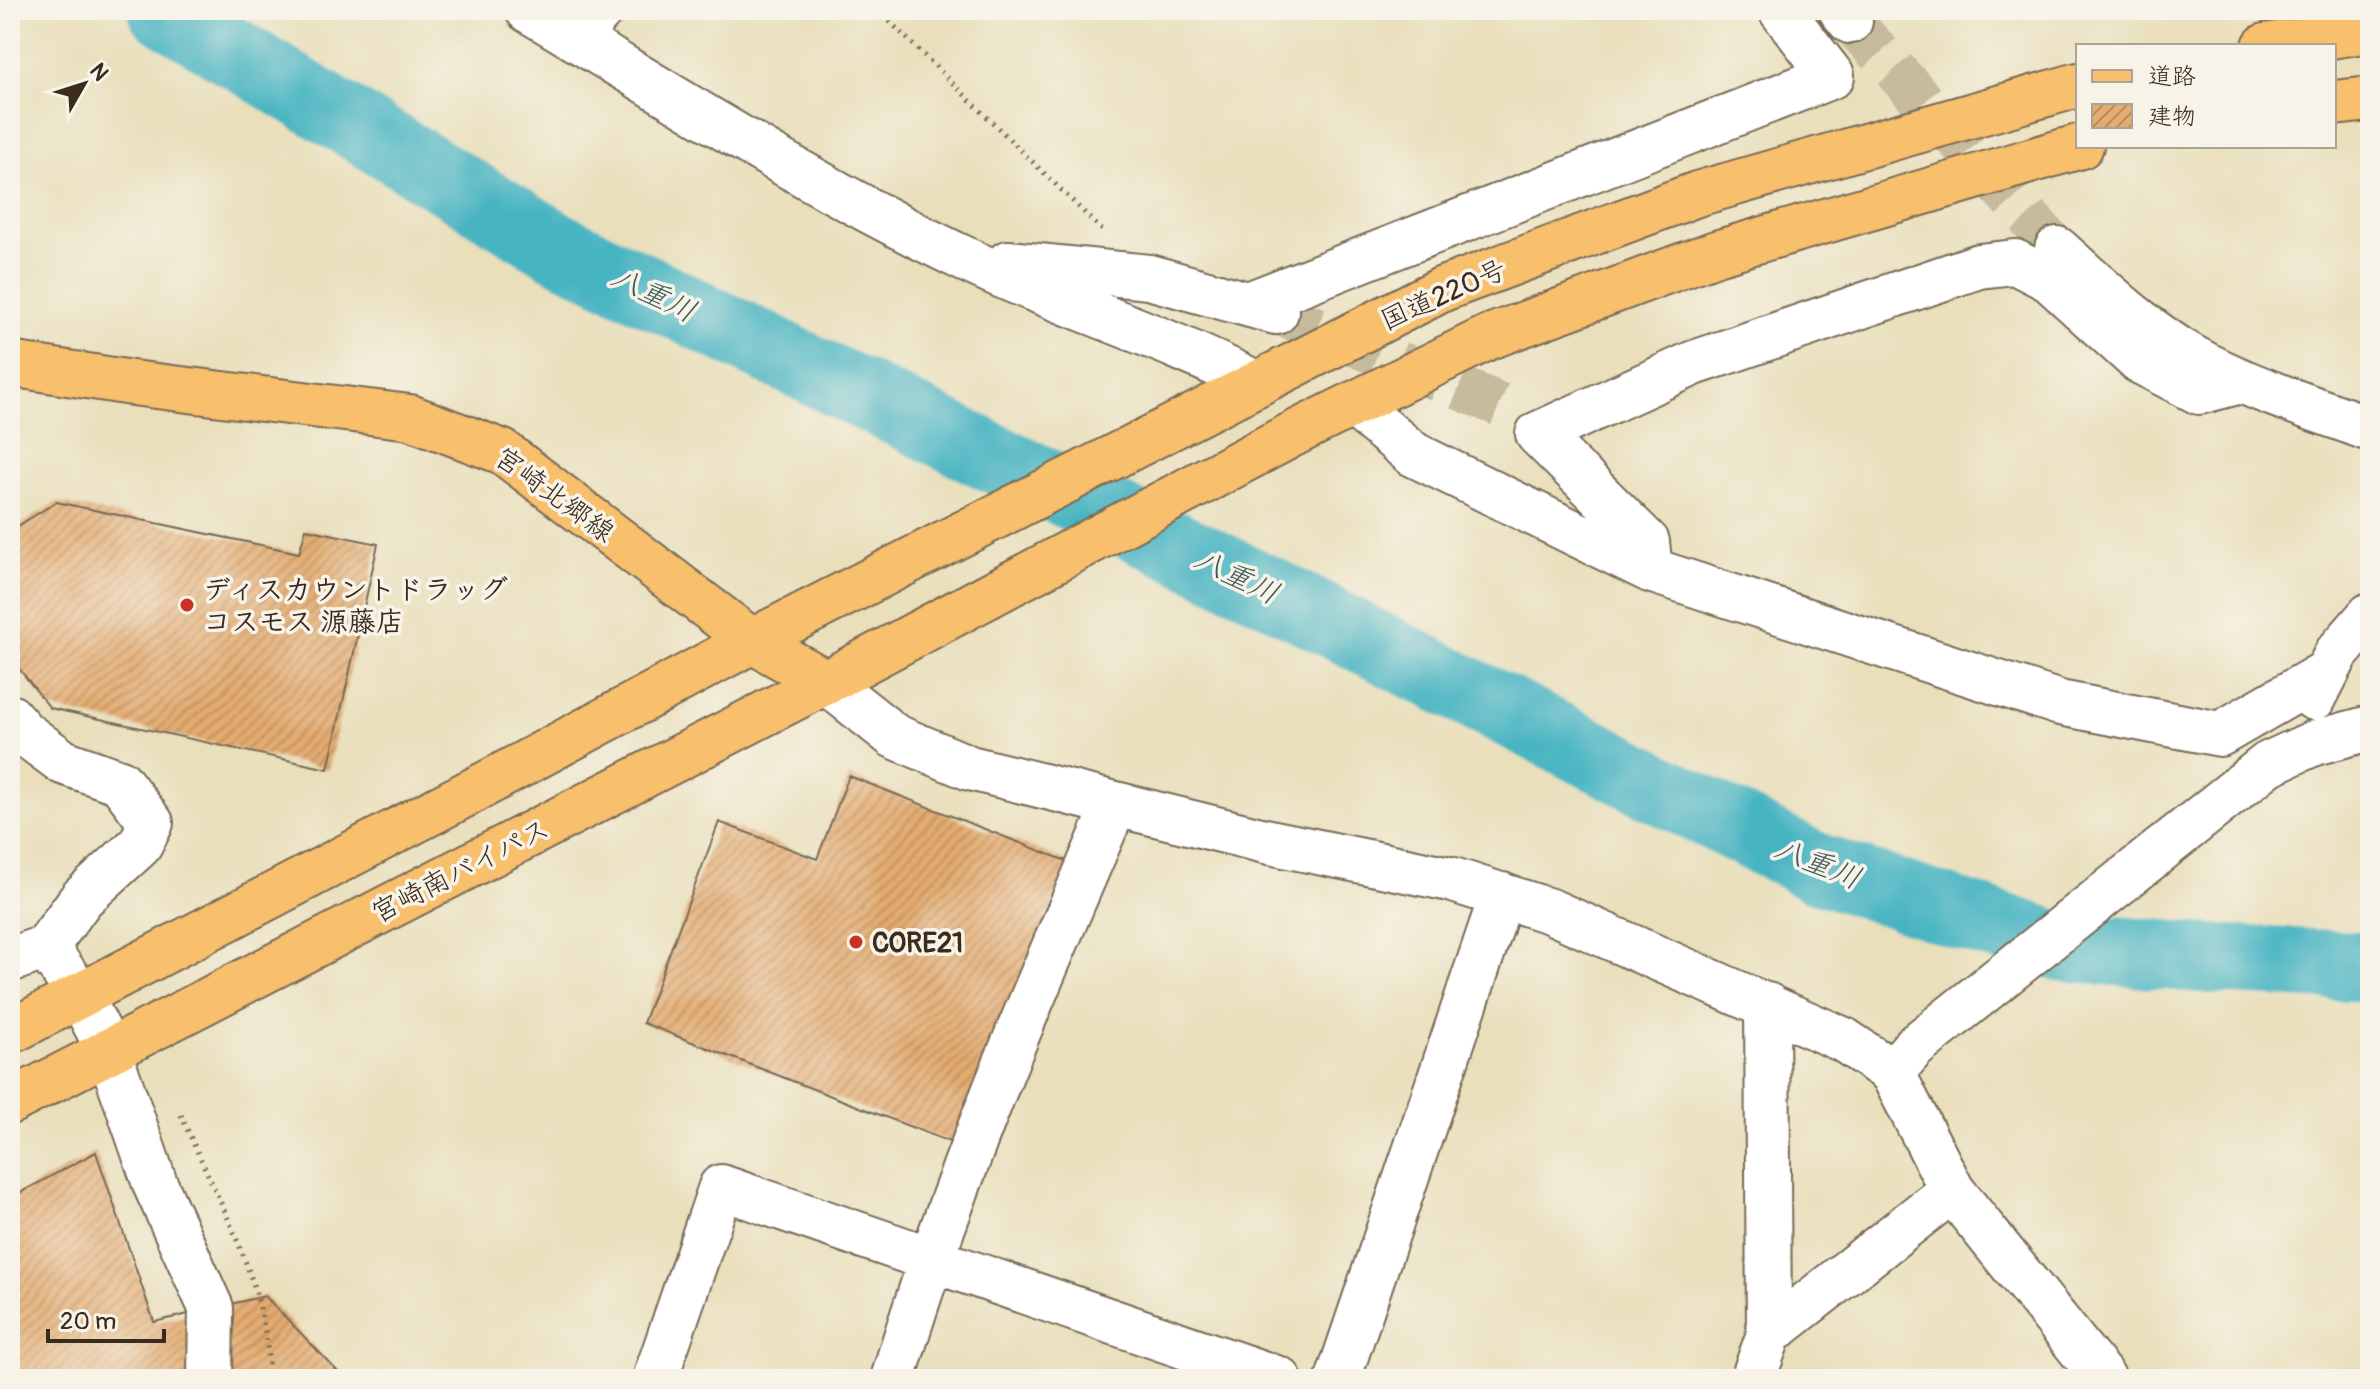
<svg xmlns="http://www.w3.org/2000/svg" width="2380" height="1389" font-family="Pangolin,'Klee One',sans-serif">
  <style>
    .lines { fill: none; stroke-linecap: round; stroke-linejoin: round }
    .river { stroke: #46b4c2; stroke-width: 70 }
    .building { fill: url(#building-hatch) }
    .minor-tunnel { stroke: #c6bb9c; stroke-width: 44; stroke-dasharray: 44 22; stroke-linecap: butt }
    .minor-casing { stroke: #786955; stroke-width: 48 }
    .major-casing { stroke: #786955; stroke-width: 48 }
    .highway-casing { stroke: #786955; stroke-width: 48 }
    .path { stroke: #786955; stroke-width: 5; stroke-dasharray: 2 6; stroke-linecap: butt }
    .minor { stroke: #fff; stroke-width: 44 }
    .major { stroke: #f8bf6c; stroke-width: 44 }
    .highway { stroke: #f8bf6c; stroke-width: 44 }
    .poi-dot { fill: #c8321e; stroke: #f7f3e8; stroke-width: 3 }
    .labels { text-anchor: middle; stroke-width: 7; stroke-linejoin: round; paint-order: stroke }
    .street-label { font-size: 28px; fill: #3b2a1e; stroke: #f7f3e8 }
    .poi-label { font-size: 28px; font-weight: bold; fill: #3b2a1e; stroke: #f7f3e8; text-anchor: start }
    .water-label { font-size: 30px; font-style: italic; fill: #3f5a57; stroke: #f7f3e8 }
  </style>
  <defs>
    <pattern id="building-hatch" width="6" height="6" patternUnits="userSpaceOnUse" patternTransform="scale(2)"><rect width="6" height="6" fill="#e4ac71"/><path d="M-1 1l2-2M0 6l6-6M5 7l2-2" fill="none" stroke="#ba8c5c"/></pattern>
  </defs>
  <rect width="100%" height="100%" fill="#f7f3e8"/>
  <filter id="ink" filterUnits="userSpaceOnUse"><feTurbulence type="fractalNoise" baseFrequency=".0125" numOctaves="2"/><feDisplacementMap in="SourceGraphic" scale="16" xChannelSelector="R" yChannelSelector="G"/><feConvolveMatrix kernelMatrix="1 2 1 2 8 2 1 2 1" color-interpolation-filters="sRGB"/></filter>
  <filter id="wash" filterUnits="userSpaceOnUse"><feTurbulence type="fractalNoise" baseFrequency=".006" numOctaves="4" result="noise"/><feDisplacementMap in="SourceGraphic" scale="32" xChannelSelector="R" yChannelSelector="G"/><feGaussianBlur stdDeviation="1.8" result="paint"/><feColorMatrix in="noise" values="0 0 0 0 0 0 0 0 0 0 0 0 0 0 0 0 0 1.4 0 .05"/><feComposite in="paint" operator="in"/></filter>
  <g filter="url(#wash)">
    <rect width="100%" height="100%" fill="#e9dfbb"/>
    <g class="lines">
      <path class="river" d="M163,10L560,248L1273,593L1817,868L2058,946L2211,959L2370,967"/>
    </g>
    <g id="blocks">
      <path class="building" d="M56,502L299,553L306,529L378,544L328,769L50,708L10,657V531Z
        M849,776L1069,862L960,1146L643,1023L719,822L817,859Z
        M96,1152L154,1322L265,1296L345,1379H10V1198Z"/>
    </g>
  </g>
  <g filter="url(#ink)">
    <use href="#blocks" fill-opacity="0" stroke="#786955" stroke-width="2"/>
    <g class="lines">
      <path class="minor-tunnel" d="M1850,21L2057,249
        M1276,312L1520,413"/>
      <defs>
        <path id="minor" d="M528,10C673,96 814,188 967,260C1062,305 1163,335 1257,384
          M1841,10L1850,21
          M575,38L601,10
          M2057,249C2100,287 2143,329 2192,357C2248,388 2311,407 2370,429
          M1008,263L1149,277L1276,312
          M1251,303L1832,76L1781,10
          M1353,404L1413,454L1650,570L2060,703L2220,734L2327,672
          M1650,570L1647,542L1538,434L1694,363L1979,266L2015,262L2050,280L2139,361L2199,392L2241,381
          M826,682L894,736L970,768L1265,841L1450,879L1550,911L1844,1040L1892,1072L1952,1190L2104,1379
          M2314,698L2337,653L2370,615
          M10,717L24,733L63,762L120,782L151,823L140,845L82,898L46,947L10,960
          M46,947L80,995L109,1051L155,1184L211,1308L210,1379
          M1892,1072L1914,1047L2268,764L2314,743L2370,728
          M1769,1334L1952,1190
          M655,1379L721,1187L1279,1379
          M893,1379C952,1181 1033,994 1115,805
          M1338,1379L1502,895
          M1753,1379L1769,1334L1767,1005"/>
        <path id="major" d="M10,364L132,383L410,417L503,452L752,641L826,682"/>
        <path id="highway" d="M2265,46L2370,30
          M2334,103L2370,99
          M10,1032L482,786L752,641L1443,289L1697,194L2078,85
          M10,1102L826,682L1295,433L1489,337L1716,253L2081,146"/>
      </defs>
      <use href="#minor" class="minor-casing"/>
      <use href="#major" class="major-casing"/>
      <use href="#highway" class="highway-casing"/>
      <path class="path" d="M878,10L1103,231
        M181,1115C216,1198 270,1287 269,1379"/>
      <use href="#minor" class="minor"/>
      <use href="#major" class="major"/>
      <use href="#highway" class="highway"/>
    </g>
  </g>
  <g class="poi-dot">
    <circle cx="187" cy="605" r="8"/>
    <circle cx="856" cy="942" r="8"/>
  </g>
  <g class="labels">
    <g class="street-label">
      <text transform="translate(1443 294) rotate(-24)" y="10">国道220号</text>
      <text transform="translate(555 494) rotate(36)" y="10">宮崎北郷線</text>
      <text transform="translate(460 870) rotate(-27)" y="10">宮崎南バイパス</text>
    </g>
    <g class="poi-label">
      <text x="203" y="599">ディスカウントドラッグ<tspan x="203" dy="32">コスモス 源藤店</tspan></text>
      <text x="872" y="952">CORE21</text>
    </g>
    <g class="water-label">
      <text transform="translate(654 294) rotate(26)" y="10">八重川</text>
      <text transform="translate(1237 576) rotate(26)" y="10">八重川</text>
      <text transform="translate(1818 863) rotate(22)" y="10">八重川</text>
    </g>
  </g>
  <rect width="2380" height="1389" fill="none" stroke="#f7f3e8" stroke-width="40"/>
  <rect x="2076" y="44" width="260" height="104" fill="#f7f3e8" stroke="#aca397" stroke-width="2"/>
  <rect x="2092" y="70" width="40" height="12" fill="#f8bf6c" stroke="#aca397" stroke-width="2"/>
  <text x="2148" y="84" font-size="24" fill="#3b2a1e">道路</text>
  <rect x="2092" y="104" width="40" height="24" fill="url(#building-hatch)" stroke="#aca397" stroke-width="2"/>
  <text x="2148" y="124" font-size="24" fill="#3b2a1e">建物</text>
  <g transform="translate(84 84) rotate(51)" stroke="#f7f3e8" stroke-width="6" paint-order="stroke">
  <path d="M0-6L14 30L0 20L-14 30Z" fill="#3b2a1e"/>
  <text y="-12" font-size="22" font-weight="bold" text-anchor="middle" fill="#3b2a1e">N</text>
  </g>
  <path d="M48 1329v12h116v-12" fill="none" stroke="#3b2a1e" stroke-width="4"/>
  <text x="60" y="1329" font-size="24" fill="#3b2a1e" stroke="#f7f3e8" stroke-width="6" paint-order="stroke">20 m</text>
</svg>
